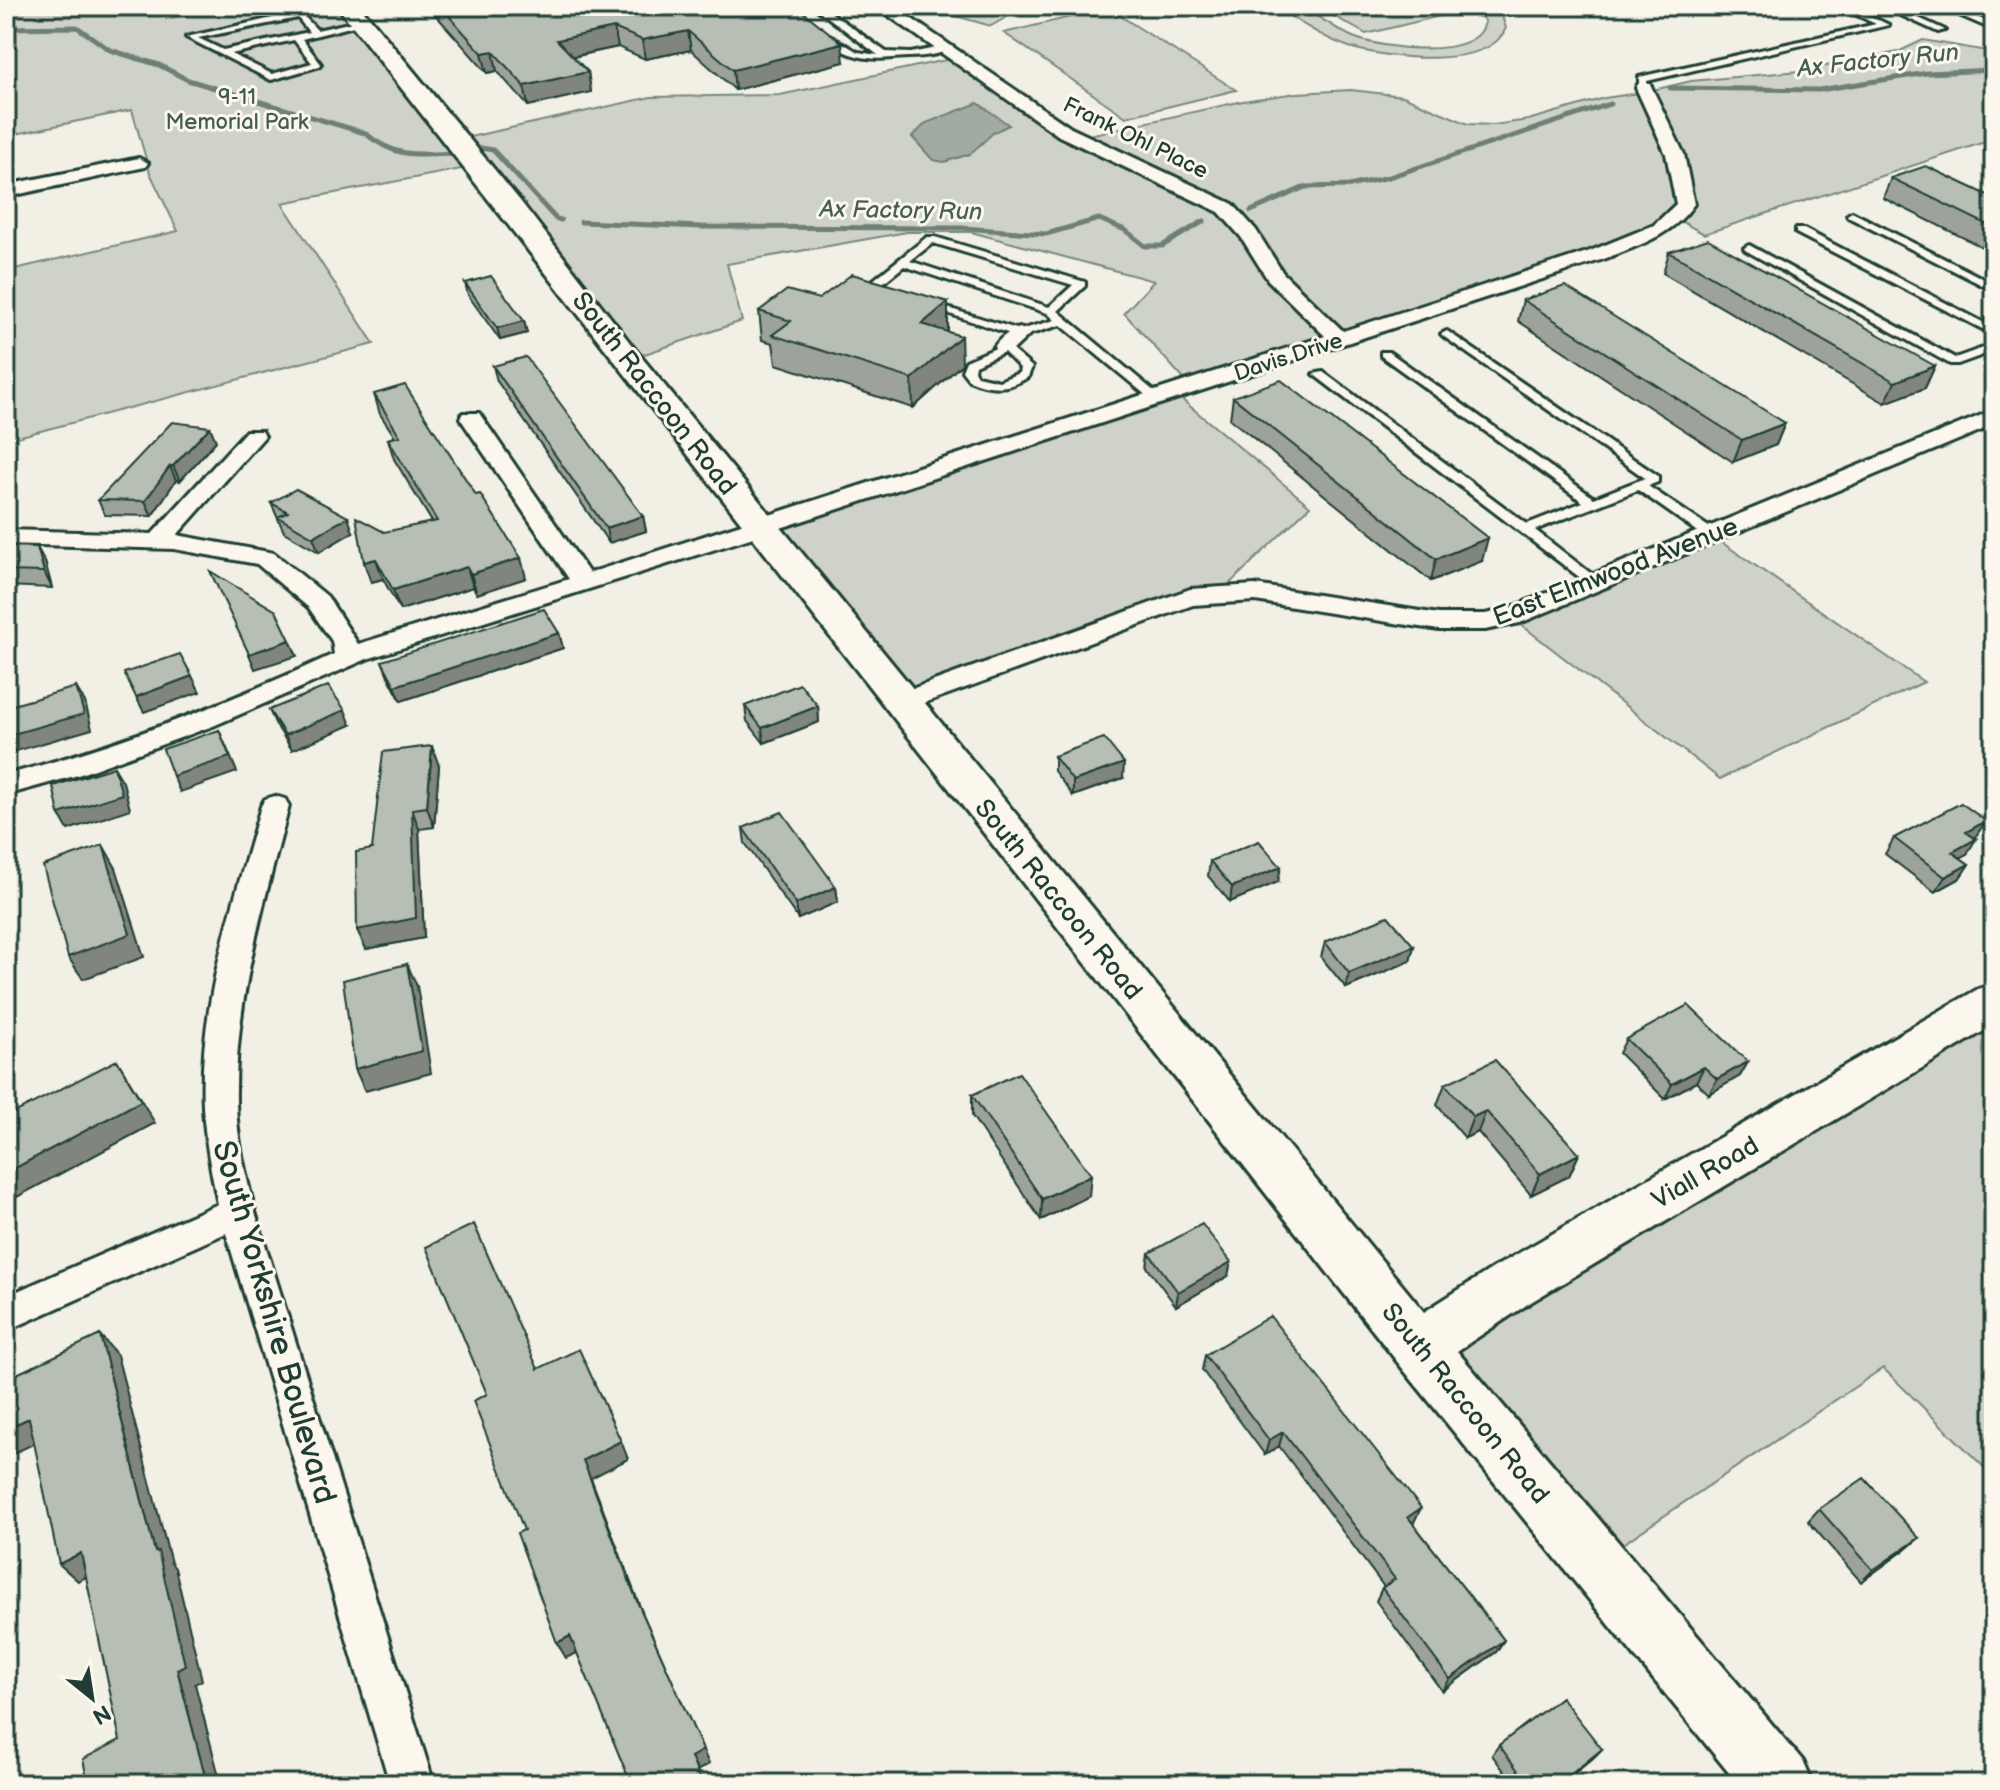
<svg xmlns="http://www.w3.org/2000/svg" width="2000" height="1790" font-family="'Balsamiq Sans',sans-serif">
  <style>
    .green { fill: #cfd2c8; stroke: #77887e; stroke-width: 2 }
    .water { fill: #a2aba1; stroke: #6e7f75; stroke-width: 2 }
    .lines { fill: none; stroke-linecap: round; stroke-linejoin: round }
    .stream { stroke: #6e7f75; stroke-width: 5 }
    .lane-casing { stroke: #1f3d34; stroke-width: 6 }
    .street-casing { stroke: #1f3d34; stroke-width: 6 }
    .secondary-casing { stroke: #1f3d34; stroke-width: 6 }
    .lane { fill: #fbf7ec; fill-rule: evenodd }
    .street { fill: #fbf7ec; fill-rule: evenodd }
    .secondary { fill: #fbf7ec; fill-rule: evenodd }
    .wall { fill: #9da39a; stroke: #1f3d34; stroke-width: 2 }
    .shaded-wall { fill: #80857d; stroke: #1f3d34; stroke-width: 2 }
    .building { fill: #b7beb3; stroke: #1f3d34; stroke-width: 2 }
    .labels { text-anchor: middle; stroke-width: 6; stroke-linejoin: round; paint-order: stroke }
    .far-park-label { font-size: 22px; fill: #425b52; stroke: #fbf7ec }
    .far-street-label { font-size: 22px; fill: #1f3d34; stroke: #fbf7ec }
    .far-water-label { font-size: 24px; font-style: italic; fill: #465e55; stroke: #fbf7ec }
    .street-label { font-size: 26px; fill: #1f3d34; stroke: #fbf7ec }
    .near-street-label { font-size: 32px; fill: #1f3d34; stroke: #fbf7ec }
  </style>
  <rect width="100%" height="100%" fill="#f2f0e5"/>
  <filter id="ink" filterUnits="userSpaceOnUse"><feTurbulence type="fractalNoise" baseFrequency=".0125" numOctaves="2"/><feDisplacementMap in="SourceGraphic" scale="16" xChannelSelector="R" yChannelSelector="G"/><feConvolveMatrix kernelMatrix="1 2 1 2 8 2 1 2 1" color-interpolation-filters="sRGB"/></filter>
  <g filter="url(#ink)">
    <path class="green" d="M6,6H156L166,19L232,6H348L456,140L651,97L780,95L960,57L1076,138L1243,101L1297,93L1351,90L1403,96L1468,124L1494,125L1528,120L1605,98L1645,92L1691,81L1800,71L1898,52L1923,40L1987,51L1994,49V139L1704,234L1675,218L1661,229L1191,387L1124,313L1154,281L971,232H907L727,264L742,321L627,360L477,166L282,203L374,344L6,440V271L178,231L150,173L132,110L6,136Z
      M931,6H1026L991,26L938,11Z
      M1273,6C1280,6 1291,4 1298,7C1317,13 1334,29 1353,37C1379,48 1480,62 1485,21L1471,6L1499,8L1506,28C1489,71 1384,58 1349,47C1322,38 1297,20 1273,6Z
      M1316,6H1452L1461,11L1366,34Z
      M1108,8L1236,90L1126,117L1004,33Z
      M1174,393L1310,506L1220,593L901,702L760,526Z
      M1711,535L1924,682L1720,779L1511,617Z
      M1994,1002V1477L1883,1368L1596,1562L1418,1346Z"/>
    <path class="water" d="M978,103L1009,125L994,132L970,154L944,162L933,160L912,137L926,123Z"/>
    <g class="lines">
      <path class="stream" d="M6,28L77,27L110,50L159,65L188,80L365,133C395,158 416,155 452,153
        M1670,88L1819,90L1927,73L1994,70
        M481,148L493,150L556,219L561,220
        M1251,211L1305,187L1349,186L1389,177L1610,104
        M581,222L702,227L963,228L1046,234L1099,219L1125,230L1145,246H1162L1204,221"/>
      <defs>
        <path id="lane" d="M813,6H822L886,52L911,53L946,46L950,49C933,58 912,56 893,58C867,61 843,56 822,37L829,35L858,52L878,55Z
          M1838,6H1849L1889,25L1647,81V90L1639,88V77L1876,24Z
          M1881,6H1892L1945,30L1938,32Z
          M1938,6H1949L1994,24V30Z
          M300,12L317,30L362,20L366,23L302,39L321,64L320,66L271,80L186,37ZM298,18L309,32L223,50L198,38ZM294,40L312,63L272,74L231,54Z
          M1852,212L1994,284V291L1848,217L1847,215Z
          M1796,229H1804L1994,328V335L1796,233Z
          M927,237H935L1085,282V286L1058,311L1161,397V401H1153L1061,325L1020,337L922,305L931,303L1020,330L1055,320L1047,313L904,266L879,286L886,289V293L867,289V285ZM933,243L1073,285L1049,307L910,261Z
          M1749,245L1955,358L1994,344V351L1958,364H1950L1745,250L1744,248Z
          M1447,331L1658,476V482L1648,486L1716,532V538H1706L1638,490L1535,530L1603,583L1596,587L1591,586L1313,374L1323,372L1527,524L1583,502L1381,356V352H1389L1594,498L1645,478L1443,336L1441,334Z
          M1005,344L1032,367L1028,377C1008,390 990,389 969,380L962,371L966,361ZM1004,352L1020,368L1019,373L999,381L977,376L974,371L975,365Z"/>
        <path id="street" d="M875,6H893L1071,128L1233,204L1256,230L1283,273L1343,331L1590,251L1654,225L1676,204L1666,154L1636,88L1638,84H1650L1652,88L1684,154L1694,204C1672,236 1639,245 1604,259L738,542L367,659L213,726L78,775L6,795V775C118,745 228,703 334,654L332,641L309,608L257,564L174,549L6,544V530L152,534L246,431H262L265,436L177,535L274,553L327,596L358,644L569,579L460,418L463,413H479L589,573L1325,336L1268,280L1241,237L1219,212L1059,136Z
          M139,158L148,163L145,167L6,197V185Z
          M1020,328L1030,334L1012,351H998L994,347C1000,338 1010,330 1020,328Z
          M1994,410V425L1520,623L1485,630H1439L1255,601L1193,605L910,708L901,711L892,708L888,702L892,696L1190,589L1255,585L1439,614H1485L1505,610Z
          M275,796L285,799L289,806C264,904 234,1001 236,1103C237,1140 246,1176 255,1212L434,1784H390L226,1233L6,1331V1296L218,1204C211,1172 205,1140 203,1107C198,1005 234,903 261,806L265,799Z"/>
        <path id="secondary" d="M337,6H360L521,202L638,353L1424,1312L1493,1268L1978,989L1994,984V1025L1531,1302L1457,1351L1803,1761L1813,1784H1738L1399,1364Z"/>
      </defs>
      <use href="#lane" class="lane-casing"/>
      <use href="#street" class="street-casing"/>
      <use href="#secondary" class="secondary-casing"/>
      <use href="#lane" class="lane"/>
      <use href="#street" class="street"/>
      <use href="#secondary" class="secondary"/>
    </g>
    <path class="wall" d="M431,6H796L844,62L735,90L691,50L645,59L618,47L573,57L588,72L591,92L528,106L497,71L487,73L433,12Z
      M1891,178L1994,198V253L1883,198Z
      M1669,252L1935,366L1925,388L1885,403L1663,273Z
      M465,283L524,321L527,333L500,340L468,295Z
      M819,299L948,302L947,331L962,364L913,408L776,364L773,343L762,340L759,311Z
      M1523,300L1785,423L1776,445L1733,462L1518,321Z
      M493,366L643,516L646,531L609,543L497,381Z
      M374,394L526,578L477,594L473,587L400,610L383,579L371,582L364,562L432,522L394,459L388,439L395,437L380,414Z
      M1233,397L1482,561L1431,581L1230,419Z
      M216,441L180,481L176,480L152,516L105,515L98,500Z
      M271,503L353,532L319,552L284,532Z
      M6,546L45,562L52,588L6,586Z
      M559,633L563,648L401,701L388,676L382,661Z
      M745,706H818L819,722L764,743L747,721Z
      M269,710L351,725L292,750L276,725Z
      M1054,756L1123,778L1073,796L1054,771Z
      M439,766L434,827L419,829L424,938L366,949L372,849Z
      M743,828L836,887L838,902L798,919L745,843Z
      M1976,836L1974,837L1967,854L1960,858L1969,864L1959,879L1935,892L1885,854L1894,838Z
      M1210,861L1278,882L1230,902L1208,876Z
      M1325,942L1414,946L1410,961L1346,988L1321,957Z
      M1626,1039L1748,1062L1740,1076L1709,1094L1696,1082L1665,1099L1619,1053Z
      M1445,1084L1579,1154L1569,1176L1531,1195L1478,1132L1465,1138L1437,1105Z
      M972,1095L1089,1196L1041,1220L972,1116Z
      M1149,1253L1228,1276L1176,1306L1147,1267Z
      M1205,1355L1414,1522L1413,1523L1504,1640L1496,1652L1442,1691L1376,1601L1382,1588L1384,1587L1279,1446L1265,1455L1202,1370Z
      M1819,1509L1919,1538L1906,1549L1861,1582L1808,1521Z
      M1499,1745L1602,1749L1593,1758L1562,1784H1514L1492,1755Z"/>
    <path class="shaded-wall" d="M614,28L618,47L560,59L557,40Z
      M688,31L691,50L645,59L642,40Z
      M842,43L844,62L735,90L733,70Z
      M493,51L497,71L487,73L482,53Z
      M588,72L591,92L528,106L524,86Z
      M948,302V331L923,352L922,324Z
      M524,321L527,333L500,340L497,328Z
      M961,336L962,364L913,408L912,379Z
      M1935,366L1925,388L1885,403L1895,382Z
      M1785,423L1776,445L1733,462L1742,440Z
      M210,427L216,441L180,481L173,466Z
      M170,466L176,480L152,516L145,501Z
      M643,516L646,531L609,543L606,528Z
      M348,517L353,532L319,552L313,537Z
      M1488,538L1482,561L1431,581L1436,559Z
      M37,547L45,562L52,588L44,572Z
      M521,558L526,578L477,594L471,574Z
      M376,559L383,579L371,582L364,562Z
      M467,567L473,587L400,610L393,590Z
      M559,633L563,648L401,701L395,686Z
      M290,640L297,656L255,669L249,654Z
      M192,676L200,692L144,712L136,697Z
      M76,687L85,702L92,729L6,754V736Z
      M818,706L819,722L764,743L762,728Z
      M345,710L351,725L292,750L285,735Z
      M219,730L237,772L180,792L173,776Z
      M432,746L439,766L434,827L427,807Z
      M1124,763L1123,778L1073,796V781Z
      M114,767L123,782L130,809L68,830L59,814Z
      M412,809L419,829L424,938L366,949L357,930Z
      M6,817L12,845L6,847Z
      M1986,821L1976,836L1957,847L1966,832Z
      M1976,839L1967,854L1943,867L1952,852Z
      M103,845L116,868L144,957L83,979L68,957Z
      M1969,864L1959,879L1935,892L1945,877Z
      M1281,867L1278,882L1230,902L1232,887Z
      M836,887L838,902L798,919L796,904Z
      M1414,946L1410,961L1346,988L1349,973Z
      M407,964L417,986L431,1073L365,1091L355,1069Z
      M117,1060L155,1123L17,1197L6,1183V1173Z
      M1748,1062L1740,1076L1709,1094L1717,1079Z
      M1704,1067L1696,1082L1665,1099L1672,1084Z
      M1486,1111L1478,1132L1465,1138L1473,1117Z
      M1579,1154L1569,1176L1531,1195L1540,1174Z
      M1091,1175L1089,1196L1041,1220L1042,1199Z
      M1231,1262L1228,1276L1176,1306L1178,1292Z
      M100,1335L117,1355L171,1563L175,1568L202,1680L195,1684L221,1784H207L177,1669L155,1552Z
      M29,1418L48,1437L6,1457V1429Z
      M1283,1432L1279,1446L1265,1455L1269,1440Z
      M621,1441L628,1459L591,1478L644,1617L709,1764L697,1771L703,1784L691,1757L637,1601L583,1460Z
      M1421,1508L1414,1522L1402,1531L1408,1517Z
      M1919,1538L1906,1549L1861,1582L1873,1570Z
      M81,1553L100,1570L78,1581L59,1564Z
      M570,1636L579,1652L566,1658L557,1643Z
      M1504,1640L1496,1652L1442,1691L1450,1679Z
      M1602,1749L1593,1758L1562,1784H1559Z"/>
    <path class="building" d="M440,6H796L842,43L733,70L688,31L642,40L614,28L557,40L588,72L524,86L493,51L482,53Z
      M1926,166L1994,198V228L1891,178Z
      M1708,239L1935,366L1895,382L1669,252Z
      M852,274L948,302L922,324L961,336L912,379L772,335L791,321L759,311L787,290L819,299Z
      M491,276L524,321L497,328L465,283Z
      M1565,286L1785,423L1742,440L1523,300Z
      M526,357L643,516L606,528L493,366Z
      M1281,380L1488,538L1436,559L1233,397Z
      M405,385L476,495L480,494L521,558L471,574L467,567L393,590L376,559L364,562L356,517L384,532L437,521L388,439L400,436L374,394Z
      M172,422L210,427L173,466H170L145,501L98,500Z
      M296,489L348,517L313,537L278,517L288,512L271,503Z
      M6,546L37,547L44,572L6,571Z
      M210,571L276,611L290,640L249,654Z
      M544,609L559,633L395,686L382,661Z
      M180,654L192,676L136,697L124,673Z
      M800,684L818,706L762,728L745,706Z
      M328,686L345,710L285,735L269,710Z
      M76,687L84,714L6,736V707Z
      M219,730L230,757L173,776L163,749Z
      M1104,738L1124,763L1073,781L1054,756Z
      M432,746L427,807L412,809L416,918L357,930L356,852L372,849L383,752Z
      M114,767L122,794L59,814L53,786Z
      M1961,803L1986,821L1966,832L1976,839L1952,852L1969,864L1945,877L1894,838Z
      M782,812L836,887L796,904L743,828Z
      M1259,841L1281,867L1232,887L1210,861Z
      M103,845L130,934L68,957L43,866Z
      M1388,916L1414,946L1349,973L1325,942Z
      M407,964L422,1051L355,1069L343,980Z
      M1688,1005L1748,1062L1717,1079L1704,1067L1672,1084L1626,1039Z
      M117,1060L141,1101L6,1173V1117Z
      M1495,1060L1579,1154L1540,1174L1486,1111L1473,1117L1445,1084Z
      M1019,1073L1091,1175L1042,1199L972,1095Z
      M474,1224L538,1369L579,1349L621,1441L583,1460L637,1601L703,1750L691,1757L702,1784H631L570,1636L557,1643L517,1533L524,1530L473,1401L487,1394L426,1247Z
      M1202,1224L1231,1262L1178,1292L1149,1253Z
      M1270,1316L1421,1508L1408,1517L1504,1640L1450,1679L1382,1588L1395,1579L1283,1432L1269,1440L1205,1355Z
      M100,1335L155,1552L158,1551L185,1665L177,1669L207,1784H88L83,1759L120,1740L81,1553L59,1564L29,1418L6,1429V1379Z
      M1864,1478L1919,1538L1873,1570L1819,1509Z
      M1561,1697L1602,1749L1559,1784H1528L1499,1745Z"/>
  </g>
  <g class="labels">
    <g class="far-park-label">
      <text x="237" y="104">9-11<tspan x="237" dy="25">Memorial Park</tspan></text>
    </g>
    <g class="far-street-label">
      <text transform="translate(1136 137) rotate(26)" y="8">Frank Ohl Place</text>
      <text transform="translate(1288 356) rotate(-18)" y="8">Davis Drive</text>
    </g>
    <g class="far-water-label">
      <text transform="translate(1878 60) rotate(-6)" y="8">Ax Factory Run</text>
      <text transform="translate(901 210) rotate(1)" y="8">Ax Factory Run</text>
    </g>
    <g class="street-label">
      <text transform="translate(655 393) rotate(52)" y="9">South Raccoon Road</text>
      <text transform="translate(1615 571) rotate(-21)" y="9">East Elmwood Avenue</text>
      <text transform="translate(1059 899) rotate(51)" y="9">South Raccoon Road</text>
      <text transform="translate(1705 1172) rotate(-30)" y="9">Viall Road</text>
      <text transform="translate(1466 1403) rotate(51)" y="9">South Raccoon Road</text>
    </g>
    <g class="near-street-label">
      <text transform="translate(275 1322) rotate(74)" y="11">South Yorkshire Boulevard</text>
    </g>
  </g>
  <rect width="2000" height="1790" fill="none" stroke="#fbf7ec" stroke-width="32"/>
  <rect x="16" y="16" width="1968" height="1758" fill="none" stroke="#1f3d34" stroke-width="3" filter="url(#ink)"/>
  <g transform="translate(92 1698) rotate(150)" stroke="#fbf7ec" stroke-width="6" paint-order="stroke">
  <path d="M0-6L14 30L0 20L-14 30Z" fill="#1f3d34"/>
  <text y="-12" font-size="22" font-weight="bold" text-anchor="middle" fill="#1f3d34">N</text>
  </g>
</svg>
